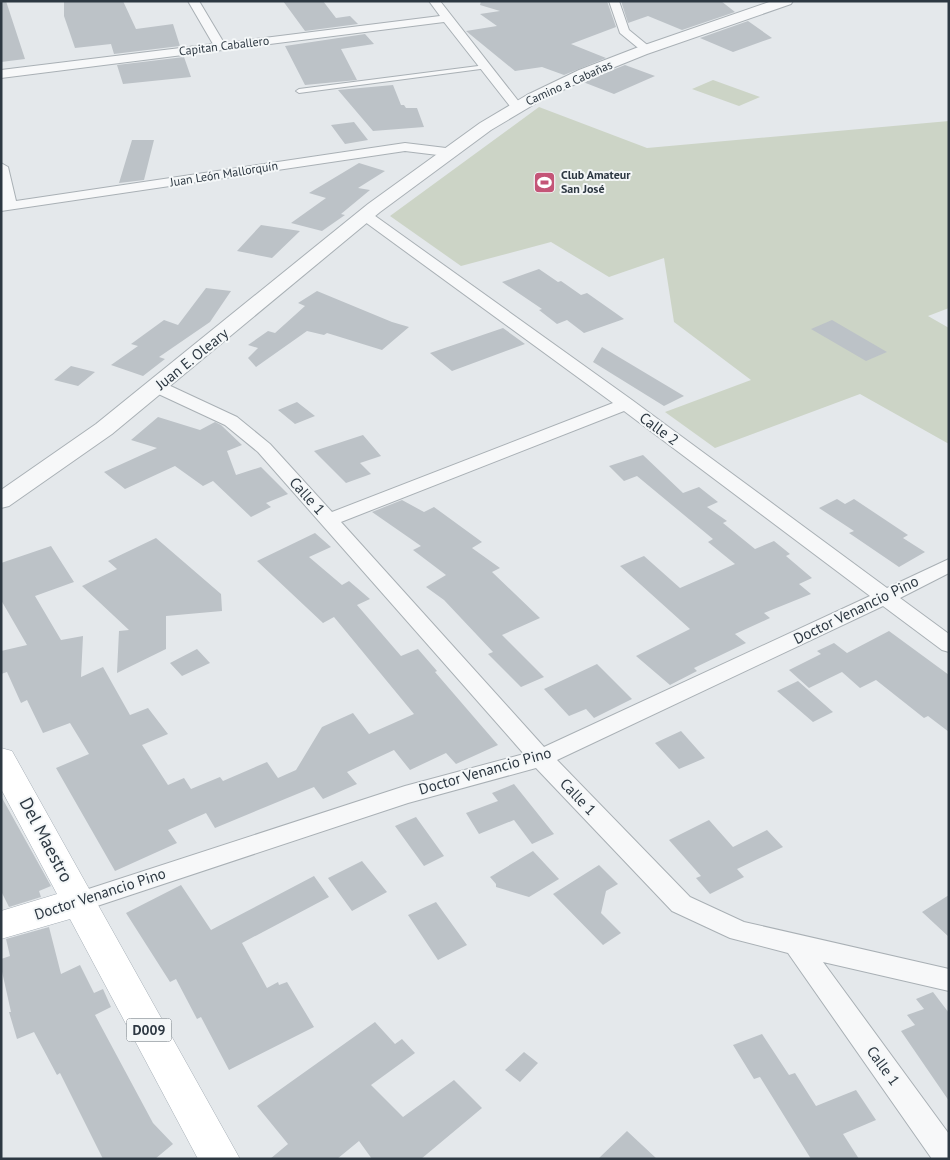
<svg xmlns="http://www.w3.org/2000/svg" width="950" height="1160" font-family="'PT Sans',sans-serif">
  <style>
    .green { fill: #ccd4c6 }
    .building { fill: #bcc2c7 }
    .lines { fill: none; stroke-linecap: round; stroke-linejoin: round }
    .service-casing { stroke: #a9b0b5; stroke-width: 2 }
    .minor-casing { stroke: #a9b0b5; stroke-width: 2 }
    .tertiary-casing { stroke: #a9b0b5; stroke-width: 2 }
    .primary-casing { stroke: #a5aeb6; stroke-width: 1 }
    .service { fill: #f7f8f9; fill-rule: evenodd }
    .minor { fill: #f7f8f9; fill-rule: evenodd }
    .tertiary { fill: #f7f8f9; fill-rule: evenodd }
    .primary { fill: #fff; fill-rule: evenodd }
    .labels { text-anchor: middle; stroke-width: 4; stroke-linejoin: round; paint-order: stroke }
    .far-street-label { font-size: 12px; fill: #2d3842; stroke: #f4f7f8 }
    .far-poi-label { font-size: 12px; font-weight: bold; fill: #2d3842; stroke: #f4f7f8; text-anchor: start }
    .shield { fill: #f4f7f8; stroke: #697179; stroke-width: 1 }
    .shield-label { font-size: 14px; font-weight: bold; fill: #2d3842 }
    .street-label { font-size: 15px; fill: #2d3842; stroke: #f4f7f8 }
    .near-street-label { font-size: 18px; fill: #2d3842; stroke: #f4f7f8 }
  </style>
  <rect width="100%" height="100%" fill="#e4e8eb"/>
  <path class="green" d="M713,80L760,97L739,106L692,89Z
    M539,107L647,148L949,121V308L928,316L949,328V444L860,394L715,448L665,412L751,380L674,322L664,258L609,277L551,242L461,266L390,216Z"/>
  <path class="building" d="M1,1H6L25,59L1,62Z
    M64,1H123L136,29L173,24L180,46L114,54L111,44L75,48L64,16Z
    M283,1H323L336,18L350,16L358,24L305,31Z
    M481,1H607L616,27L571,44L606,58L564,75L542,67L515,71L466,31L497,26L480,14L500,11L480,5Z
    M621,1H721L735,12L682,30L648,16L628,23Z
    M748,21L772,38L733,52L700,38Z
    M365,34L374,44L341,49L357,80L305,85L285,46Z
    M184,57L191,77L123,84L117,65Z
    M625,65L655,76L614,94L583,82Z
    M393,85L401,105H404L406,108H417L424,127L373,131L338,90Z
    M354,122L368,140L345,144L331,125Z
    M132,140H154L144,180L119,183Z
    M359,163L385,171L358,188L370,190L341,214L345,215L322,231L291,223L326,198L309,193Z
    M261,225L300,231L272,258L237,251Z
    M539,269L558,282L561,281L581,295L587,293L624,319L584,333L567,320L557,324L539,310L542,309L502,282Z
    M206,288L231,291L210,322L159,357L165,359L143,376L111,365L138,346L131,344L164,320L178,325Z
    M317,291L392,322L409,327L382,350L327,333L324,335L307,331L256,367L248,358L258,348L248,345L268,331L275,333L305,306L298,303Z
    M832,320L887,352L866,361L811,329Z
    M503,328L525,344L452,371L430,353Z
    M602,347L684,396L664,406L593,362Z
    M71,366L95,372L78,386L54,380Z
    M297,402L315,416L295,424L278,410Z
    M158,417L200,430L215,422L221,425L242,445L227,451L236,475L261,467L288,494L266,503L271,507L251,517L213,481L203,486L175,466L125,489L104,472L157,448L131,440Z
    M363,435L381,456L360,463L371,474L346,483L314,451Z
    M643,455L683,493L699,487L718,502L707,507L727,521L723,523L755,549L774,541L790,554L786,556L812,578L799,584L811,594L764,613L770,618L735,634L746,643L694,668L697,671L670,685L636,656L690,629L620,566L644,556L680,588L735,564L708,542L713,539L637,476L624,481L609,466Z
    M837,499L845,504L854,499L908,535L903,538L925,552L899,567L849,533L854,531L819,508Z
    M402,500L424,512L434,507L482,542L472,548L500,568L492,572L540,618L502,635L544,677L521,687L488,654L493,652L444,600L426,587L446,575L413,550L421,546L372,512Z
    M315,533L331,547L309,557L342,585L349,581L370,599L357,605L401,656L418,649L437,671L435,672L498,745L456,764L446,753L410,770L394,750L347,772L357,784L323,799L314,787L215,828L206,813L168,830L177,843L115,871L56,768L89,754L70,723L43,733L27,700L21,703L7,672L1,674V651L27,645L1,600V563L51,546L74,582L35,596L61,640L83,636L81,677L103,667L130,715L148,708L168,734L142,745L168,785L184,778L191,789L220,777L223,781L267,762L278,778L296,770L322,727L353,713L369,734L414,714L334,617L323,623L257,561Z
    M156,538L221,594L222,611L166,616V649L117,673L119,631L129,630L82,586L117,569L108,561Z
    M889,631L949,675V732L928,716L924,718L876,680L860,688L842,672L809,688L789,670L821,654L817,651L834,643L847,653Z
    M197,649L210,663L182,676L170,663Z
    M597,664L632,699L594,718L586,709L569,716L544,689Z
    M798,681L833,712L813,722L777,691Z
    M681,731L705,758L679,769L655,743Z
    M514,784L554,834L532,844L514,820L479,834L466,813L498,801L492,793Z
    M1,796L51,886L39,891L41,897L9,907L1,891Z
    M416,817L444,856L424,866L395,826Z
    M709,820L733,847L767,830L783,847L737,869L744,877L710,894L696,878L701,876L669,840Z
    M533,851L559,879L529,897L496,887V884L490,877Z
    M362,861L387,892L352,911L328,878Z
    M599,865L618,884L606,891L601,913L621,933L603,945L553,894Z
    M314,876L329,897L242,943L267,988L278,982L279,985L287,982L314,1027L229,1070L201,1017L197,1019L176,979L170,982L126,913L181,885L211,930Z
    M949,895V937L922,912Z
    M436,902L467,945L438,960L408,915Z
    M49,927L61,974L80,965L94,993L103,989L111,1007L95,1015L153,1123L173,1144L155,1159H103L60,1073L57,1075L34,1032L17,1039L9,1012H11L1,967V959L10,956L6,939Z
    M933,992L949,1013V1101L901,1031L915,1025L907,1015L924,1009L916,999Z
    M375,1022L395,1044L402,1039L415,1053L371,1085L403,1117L454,1080L482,1108L421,1159H372L359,1141L337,1159H270L288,1144L257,1106Z
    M762,1034L789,1075L795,1073L816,1106L856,1090L876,1120L843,1134L859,1159H811L760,1077L754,1079L733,1045Z
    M524,1052L538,1063L520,1082L505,1070Z
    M627,1131L657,1159H598Z"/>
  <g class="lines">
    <defs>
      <path id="service" d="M486,65L489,67L488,68L299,93L296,91L299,89Z"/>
      <path id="minor" d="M188,1H199L224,43L440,16L429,1H440L523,107L517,111L513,110L444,22L1,78V70L213,44Z
        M609,1H619L629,30L651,48L653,50L651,52H643L620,33Z
        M405,143L446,148L453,152L446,156L405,151L1,211V163L8,167L16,201Z
        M366,212L371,213L632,400L887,588L949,559V573L900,598L949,634V652L942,650L883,606L557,760L690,897L744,922L949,969V991L823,962L949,1134V1159H932L788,953L730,938L672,911L536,768L408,803L79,912L70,909L66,902L70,895L405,786L524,754L258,452L225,425L152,391L150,387L152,383H164L237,417L270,444L332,512L613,403L361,219L359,216L361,213ZM624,411L870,596L544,747L341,522Z"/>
      <path id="tertiary" d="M772,1H793L791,4L647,54L590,77L538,102L491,130L380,212L112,434L9,506L1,508V490L96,424L368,204L480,123L527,95L579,70L636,48Z"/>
      <path id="primary" d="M1,748L12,751L240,1159H198L70,919L1,939V911L57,894L1,789Z"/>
    </defs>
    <use href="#service" class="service-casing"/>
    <use href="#minor" class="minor-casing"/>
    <use href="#tertiary" class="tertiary-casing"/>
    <use href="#primary" class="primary-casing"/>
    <use href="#service" class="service"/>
    <use href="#minor" class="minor"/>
    <use href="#tertiary" class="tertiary"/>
    <use href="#primary" class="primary"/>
  </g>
  <defs>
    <symbol id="stadium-square" viewBox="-11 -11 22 22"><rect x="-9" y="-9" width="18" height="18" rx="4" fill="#c45577" stroke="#f4f7f8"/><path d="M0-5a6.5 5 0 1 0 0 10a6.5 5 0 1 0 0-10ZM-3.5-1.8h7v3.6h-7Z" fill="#fff"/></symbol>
  </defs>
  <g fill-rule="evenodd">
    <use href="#stadium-square" x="532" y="170" width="25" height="25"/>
  </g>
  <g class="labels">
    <g class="far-street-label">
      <text transform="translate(224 46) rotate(-7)" y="4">Capitan Caballero</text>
      <text transform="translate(569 83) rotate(-24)" y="4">Camino a Cabañas</text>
      <text transform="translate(224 174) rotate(-9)" y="4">Juan León Mallorquín</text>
    </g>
    <g class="far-poi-label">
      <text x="561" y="179">Club Amateur<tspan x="561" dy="14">San José</tspan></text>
    </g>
    <rect class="shield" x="126.5" y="1018.5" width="45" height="23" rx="4"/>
    <g class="shield-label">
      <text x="149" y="1035">D009</text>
    </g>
    <g class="street-label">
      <text transform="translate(192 359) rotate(-39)" y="5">Juan E. Oleary</text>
      <text transform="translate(659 429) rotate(36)" y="5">Calle 2</text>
      <text transform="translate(307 496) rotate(48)" y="5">Calle 1</text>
      <text transform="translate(856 610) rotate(-26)" y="5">Doctor Venancio Pino</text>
      <text transform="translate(485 771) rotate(-16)" y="5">Doctor Venancio Pino</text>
      <text transform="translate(578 797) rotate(46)" y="5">Calle 1</text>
      <text transform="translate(100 894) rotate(-18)" y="5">Doctor Venancio Pino</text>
      <text transform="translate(883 1066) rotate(54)" y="5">Calle 1</text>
    </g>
    <g class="near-street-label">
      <text transform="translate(46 840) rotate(62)" y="6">Del Maestro</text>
    </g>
  </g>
  <rect width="950" height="1160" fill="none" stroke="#2d3842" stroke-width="5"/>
</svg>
